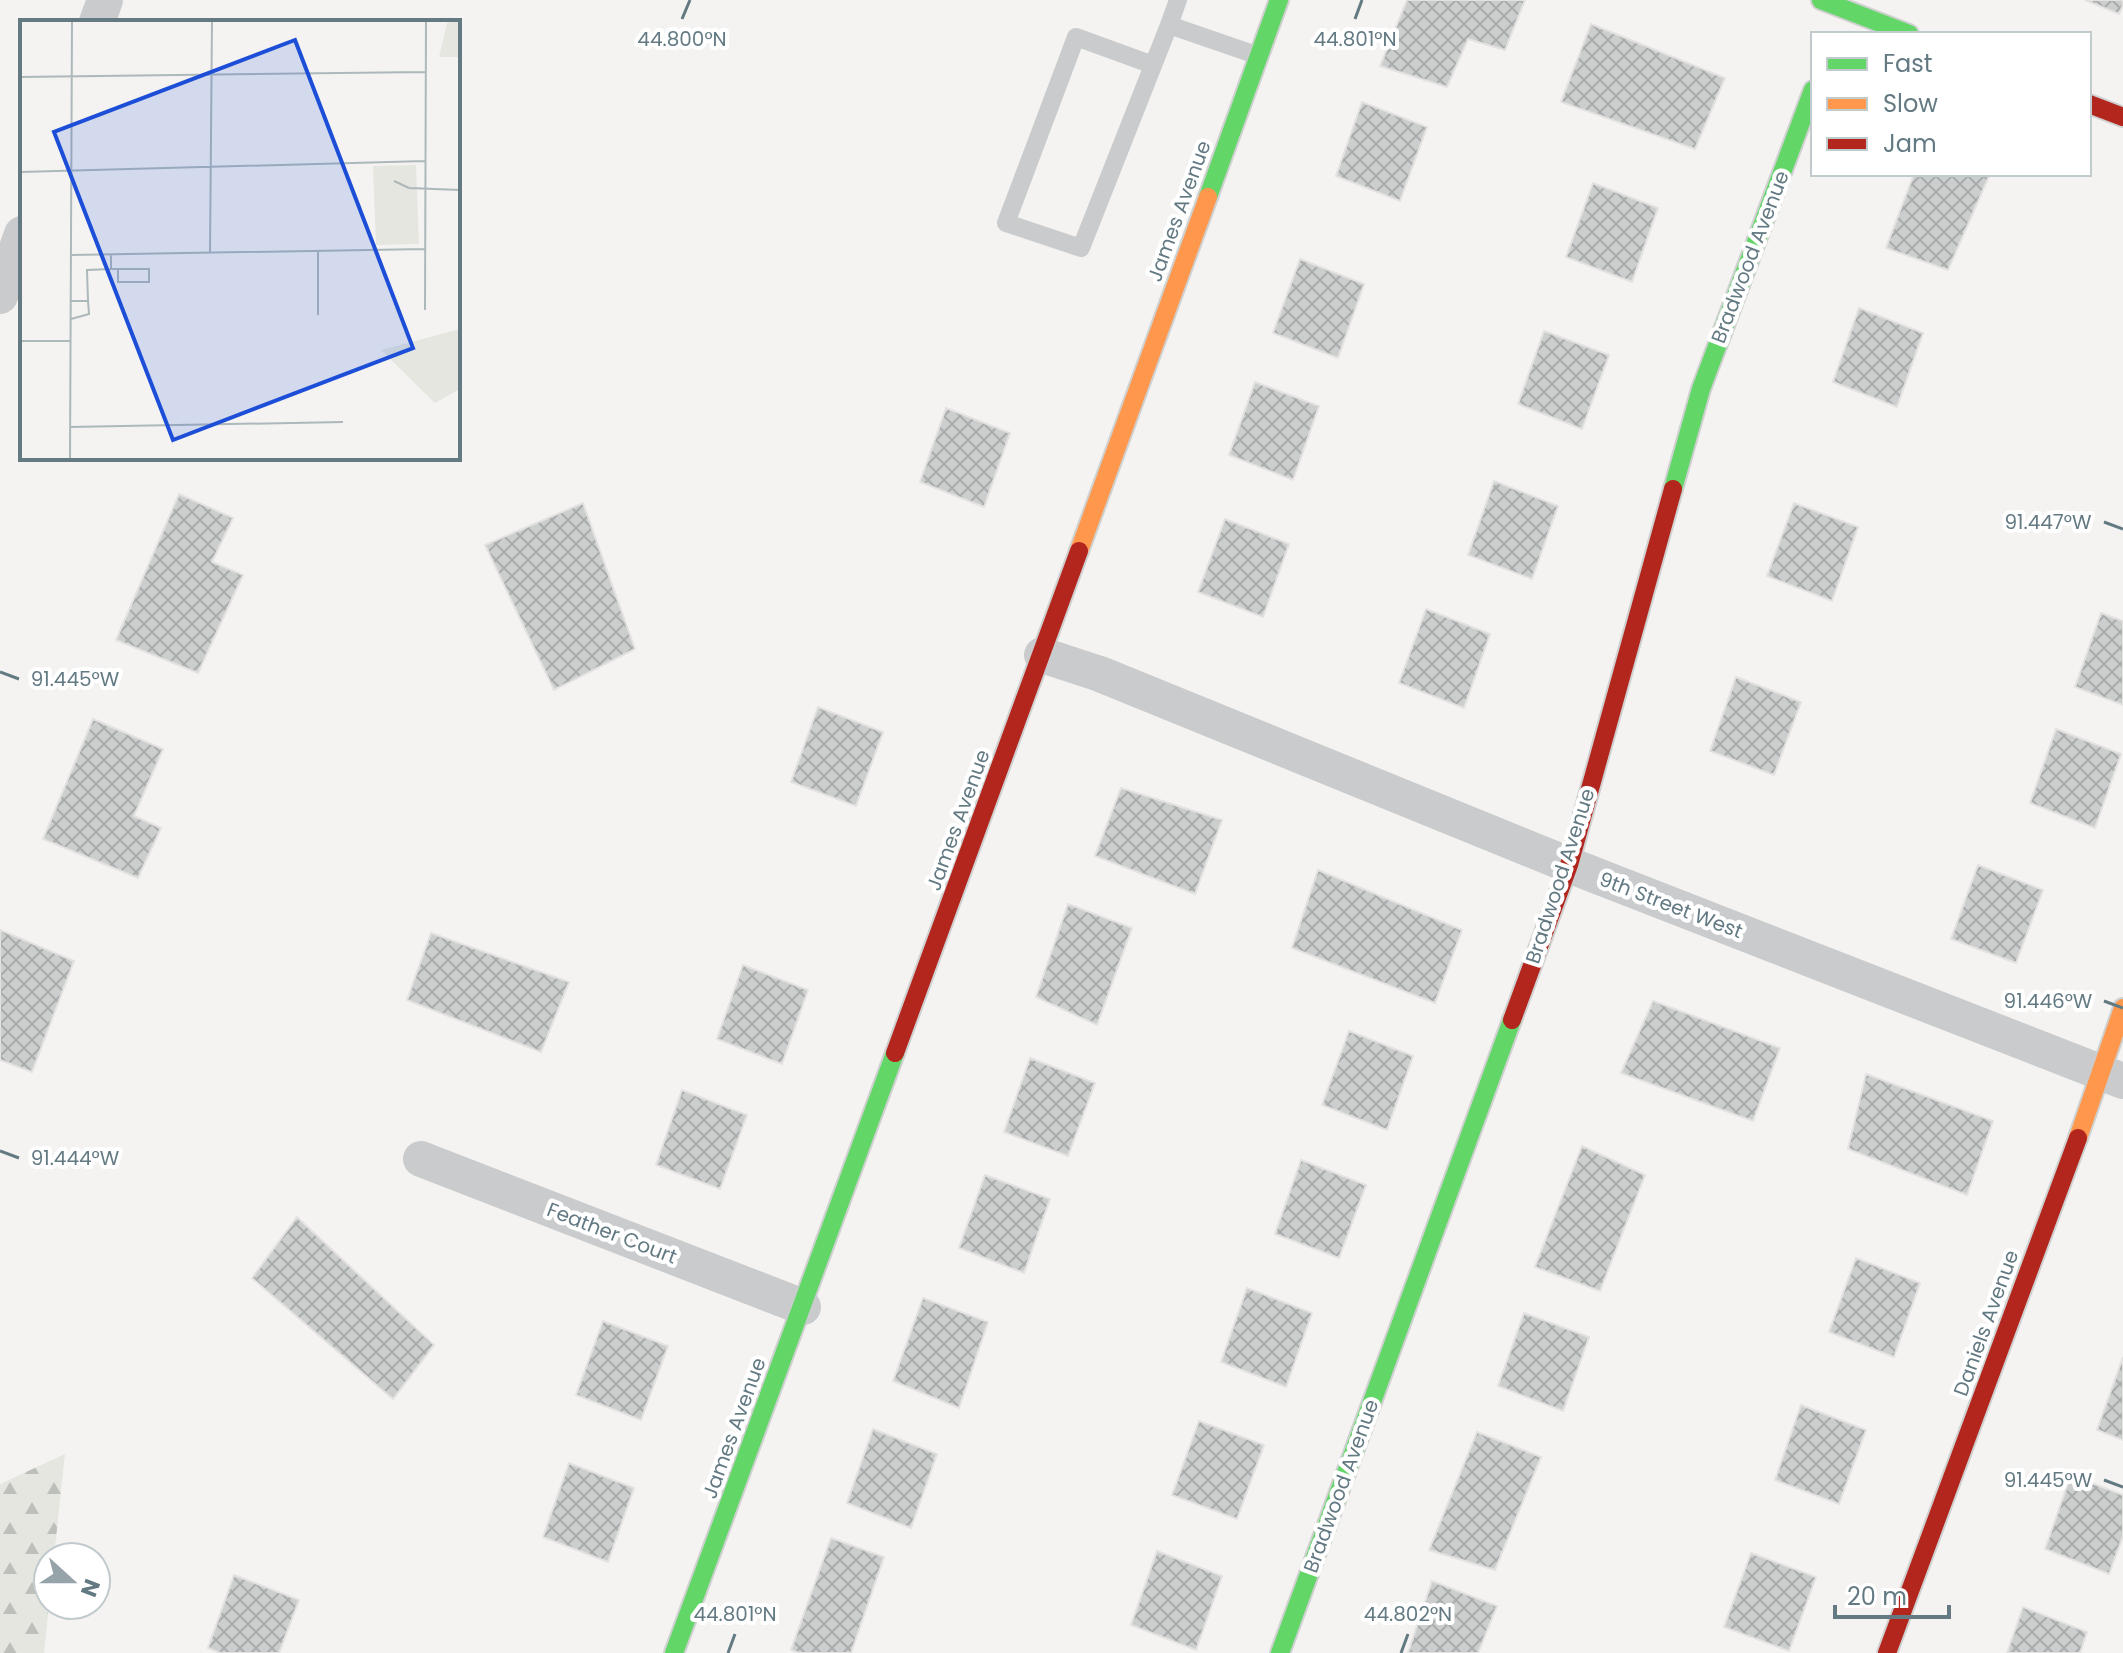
<svg xmlns="http://www.w3.org/2000/svg" width="2123" height="1653" font-family="Poppins,sans-serif">
  <style>
    .forest { fill: url(#forest-firs) }
    .building { fill: url(#building-cross-hatch); stroke: #e3e2e1; stroke-width: 2 }
    .lines { fill: none; stroke-linecap: round; stroke-linejoin: round }
    .fast-casing { stroke: #cfd1d0; stroke-width: 22 }
    .slow-casing { stroke: #cfd1d0; stroke-width: 22 }
    .jam-casing { stroke: #cfd1d0; stroke-width: 22 }
    .lane { stroke: #cacbcc; stroke-width: 18 }
    .street { stroke: #cacbcc; stroke-width: 36 }
    .fast { stroke: #63d668; stroke-width: 18 }
    .slow { stroke: #ff974d; stroke-width: 18 }
    .jam { stroke: #b3261e; stroke-width: 18 }
    .ticks { fill: none; stroke: #637a83; stroke-width: 3 }
    .labels { text-anchor: middle; stroke-width: 8; stroke-linejoin: round; paint-order: stroke }
    .street-label { font-size: 20px; fill: #637a83; stroke: #fff }
    .inset-road { fill: none; stroke: #adb8bb; stroke-width: 2 }
    .view { fill: #1d4ed8; fill-opacity: 0.15; stroke: #1d4ed8; stroke-width: 4 }
    .inset-edge { fill: none; stroke: #637a83; stroke-width: 4 }
    .ticks-label { font-size: 20px; text-anchor: middle; fill: #637a83; stroke: #fff; stroke-width: 8; stroke-linejoin: round; paint-order: stroke }
  </style>
  <defs>
    <pattern id="forest-firs" width="22" height="20" patternUnits="userSpaceOnUse" patternTransform="scale(2)"><rect width="22" height="20" fill="#e4e6df"/><path d="M5 1l3.5 6h-7zM16 11l3.5 6h-7z" fill="#bcbfba"/></pattern>
    <pattern id="building-cross-hatch" width="8" height="8" patternUnits="userSpaceOnUse" patternTransform="scale(2)"><rect width="8" height="8" fill="#cccecd"/><path d="M0 0l8 8M0 8l8-8" fill="none" stroke="#a9acac"/></pattern>
  </defs>
  <rect width="100%" height="100%" fill="#f4f3f1"/>
  <path class="forest" d="M65,1454L54,1557H48L49,1605L44,1653H0V1484Z"/>
  <path class="building" d="M1407,0H1525L1505,50L1468,39L1447,87L1380,66Z
    M2085,0H2123V5L2119,14Z
    M1591,24L1725,78L1695,149L1561,102Z
    M1362,102L1427,127L1400,201L1336,176Z
    M1914,174H1990L1948,270L1886,248Z
    M1593,183L1658,208L1632,282L1566,257Z
    M1300,259L1364,284L1338,358L1273,333Z
    M1859,308L1923,333L1897,407L1833,382Z
    M1544,331L1609,355L1582,429L1518,404Z
    M1255,382L1319,406L1293,480L1229,455Z
    M946,408L1010,433L984,507L920,482Z
    M1494,481L1558,506L1532,579L1468,555Z
    M179,494L233,518L212,562L243,575L198,673L116,640Z
    M583,503L635,649L554,690L485,545Z
    M1794,503L1858,527L1832,601L1767,576Z
    M1225,519L1289,544L1263,617L1198,592Z
    M1426,609L1490,634L1464,708L1399,683Z
    M2101,613L2123,621V705L2075,687Z
    M1736,677L1801,702L1774,775L1710,751Z
    M818,707L883,732L856,806L791,782Z
    M93,719L163,749L134,816L161,828L138,878L43,839Z
    M2056,729L2121,754L2095,828L2030,803Z
    M1121,788L1222,820L1195,894L1095,856Z
    M1978,865L2043,890L2016,963L1951,939Z
    M1318,870L1462,930L1435,1003L1292,948Z
    M1068,904L1132,928L1097,1025L1036,997Z
    M0,930L74,961L32,1072L0,1060Z
    M431,933L569,982L541,1052L407,1000Z
    M743,965L808,990L782,1064L717,1039Z
    M1653,1001L1780,1048L1753,1121L1621,1073Z
    M1349,1031L1413,1056L1387,1130L1322,1105Z
    M1030,1058L1095,1083L1068,1156L1004,1132Z
    M1866,1074L1993,1121L1967,1195L1848,1149Z
    M682,1090L747,1115L720,1189L656,1165Z
    M1582,1146L1645,1175L1600,1291L1535,1267Z
    M1301,1160L1366,1185L1339,1258L1275,1234Z
    M985,1175L1050,1199L1024,1273L959,1248Z
    M297,1217L434,1345L393,1399L252,1278Z
    M1856,1258L1920,1283L1894,1357L1829,1332Z
    M1247,1288L1312,1313L1286,1387L1221,1362Z
    M923,1298L988,1322L959,1408L893,1381Z
    M1524,1313L1589,1337L1563,1411L1498,1386Z
    M603,1321L668,1346L641,1420L576,1395Z
    M2123,1357V1440L2097,1430Z
    M1801,1405L1866,1430L1839,1504L1775,1480Z
    M1199,1421L1264,1445L1237,1519L1172,1495Z
    M873,1429L937,1454L911,1528L847,1503Z
    M1477,1432L1541,1457L1495,1570L1429,1550Z
    M569,1463L634,1488L608,1562L543,1537Z
    M2071,1475L2123,1495V1536L2109,1574L2045,1549Z
    M831,1538L884,1557L851,1653H799L791,1650Z
    M1157,1551L1222,1576L1196,1650L1131,1625Z
    M1751,1553L1816,1577L1789,1651L1724,1627Z
    M234,1575L299,1600L279,1653H220L208,1648Z
    M1432,1581L1497,1606L1478,1653H1408Z
    M2023,1607L2087,1632L2080,1653H2007Z"/>
  <g class="lines">
    <defs>
      <path id="fast" d="M1821,0L1909,34
        M1208,197L1279,0
        M1673,489L1701,389L1813,90
        M674,1653L895,1053
        M1280,1653L1512,1020"/>
      <path id="slow" d="M1079,551L1208,197
        M2078,1138L2123,1008"/>
      <path id="jam" d="M2089,104L2123,117
        M1512,1020L1569,865L1673,489
        M895,1053L1079,551
        M1887,1653L2078,1138"/>
    </defs>
    <use href="#fast" class="fast-casing"/>
    <use href="#slow" class="slow-casing"/>
    <use href="#jam" class="jam-casing"/>
    <path class="lane" d="M1178,0L1169,25L1259,56
      M1153,65L1076,37L1006,223L1081,248L1169,25"/>
    <path class="street" d="M97,22L105,0
      M0,296L22,234
      M1042,655L1100,674L1569,865L2123,1081
      M421,1159L803,1307"/>
    <use href="#fast" class="fast"/>
    <use href="#slow" class="slow"/>
    <use href="#jam" class="jam"/>
  </g>
  <path class="ticks" d="M682,19L690,0M1355,19L1362,0M2104,522L2123,529M0,672L19,679M2104,1001L2123,1008M0,1151L19,1158M2104,1480L2123,1487M728,1653L735,1634M1401,1653L1408,1634"/>
  <g class="labels">
    <g class="street-label">
      <text transform="translate(1179 211) rotate(-70)" y="7">James Avenue</text>
      <text transform="translate(1750 257) rotate(-69)" y="7">Bradwood Avenue</text>
      <text transform="translate(958 820) rotate(-70)" y="7">James Avenue</text>
      <text transform="translate(1560 876) rotate(-72)" y="7">Bradwood Avenue</text>
      <text transform="translate(1671 905) rotate(21)" y="7">9th Street West</text>
      <text transform="translate(612 1233) rotate(21)" y="7">Feather Court</text>
      <text transform="translate(1986 1323) rotate(-70)" y="7">Daniels Avenue</text>
      <text transform="translate(734 1428) rotate(-70)" y="7">James Avenue</text>
      <text transform="translate(1341 1486) rotate(-70)" y="7">Bradwood Avenue</text>
    </g>
  </g>
  <g transform="translate(20 20)">
    <rect width="440" height="440" fill="#f4f3f1"/>
    <path d="M396,145L399,224L356,225L353,146Z" fill="#e4e6df"/>
    <path d="M440,309V369L415,383L361,330Z" fill="#e4e6df"/>
    <path d="M440,0V37H419L427,3Z" fill="#e4e6df"/>
    <path class="inset-road" d="M0,57L405,52M0,152L405,141M374,161L389,168L440,170M190,232L192,0M51,235L405,229M91,249H129V262H98V249M68,281L67,250L91,249V234M405,290L406,0M298,295V231M51,299L69,294L68,281H51M0,321H51M50,407L323,402M50,440L52,0"/>
    <path class="view" d="M275,20L393,328L153,420L34,112Z"/>
    <rect width="440" height="440" class="inset-edge"/>
  </g>
  <g class="ticks-label">
    <text x="682" y="46">44.800°N</text>
    <text x="1355" y="46">44.801°N</text>
    <text x="2048" y="529">91.447°W</text>
    <text x="75" y="686">91.445°W</text>
    <text x="2048" y="1008">91.446°W</text>
    <text x="75" y="1165">91.444°W</text>
    <text x="2048" y="1487">91.445°W</text>
    <text x="735" y="1621">44.801°N</text>
    <text x="1408" y="1621">44.802°N</text>
  </g>
  <rect x="1811" y="32" width="280" height="144" fill="#ffffff" stroke="#c1cacd" stroke-width="2"/>
  <rect x="1827" y="58" width="40" height="12" fill="#63d668" stroke="#c1cacd" stroke-width="2"/>
  <text x="1883" y="72" font-size="24" fill="#637a83">Fast</text>
  <rect x="1827" y="98" width="40" height="12" fill="#ff974d" stroke="#c1cacd" stroke-width="2"/>
  <text x="1883" y="112" font-size="24" fill="#637a83">Slow</text>
  <rect x="1827" y="138" width="40" height="12" fill="#b3261e" stroke="#c1cacd" stroke-width="2"/>
  <text x="1883" y="152" font-size="24" fill="#637a83">Jam</text>
  <g transform="translate(72 1581) rotate(111)"><circle r="38" fill="#ffffff" stroke="#c1cacd" stroke-width="2"/>
  <path d="M0-6L14 30L0 20L-14 30Z" fill="#96a4aa"/>
  <text y="-12" font-size="22" font-weight="bold" text-anchor="middle" fill="#637a83">N</text>
  </g>
  <path d="M1835 1605v12h114v-12" fill="none" stroke="#637a83" stroke-width="4"/>
  <text x="1847" y="1605" font-size="24" fill="#637a83" stroke="#ffffff" stroke-width="6" paint-order="stroke">20 m</text>
</svg>
